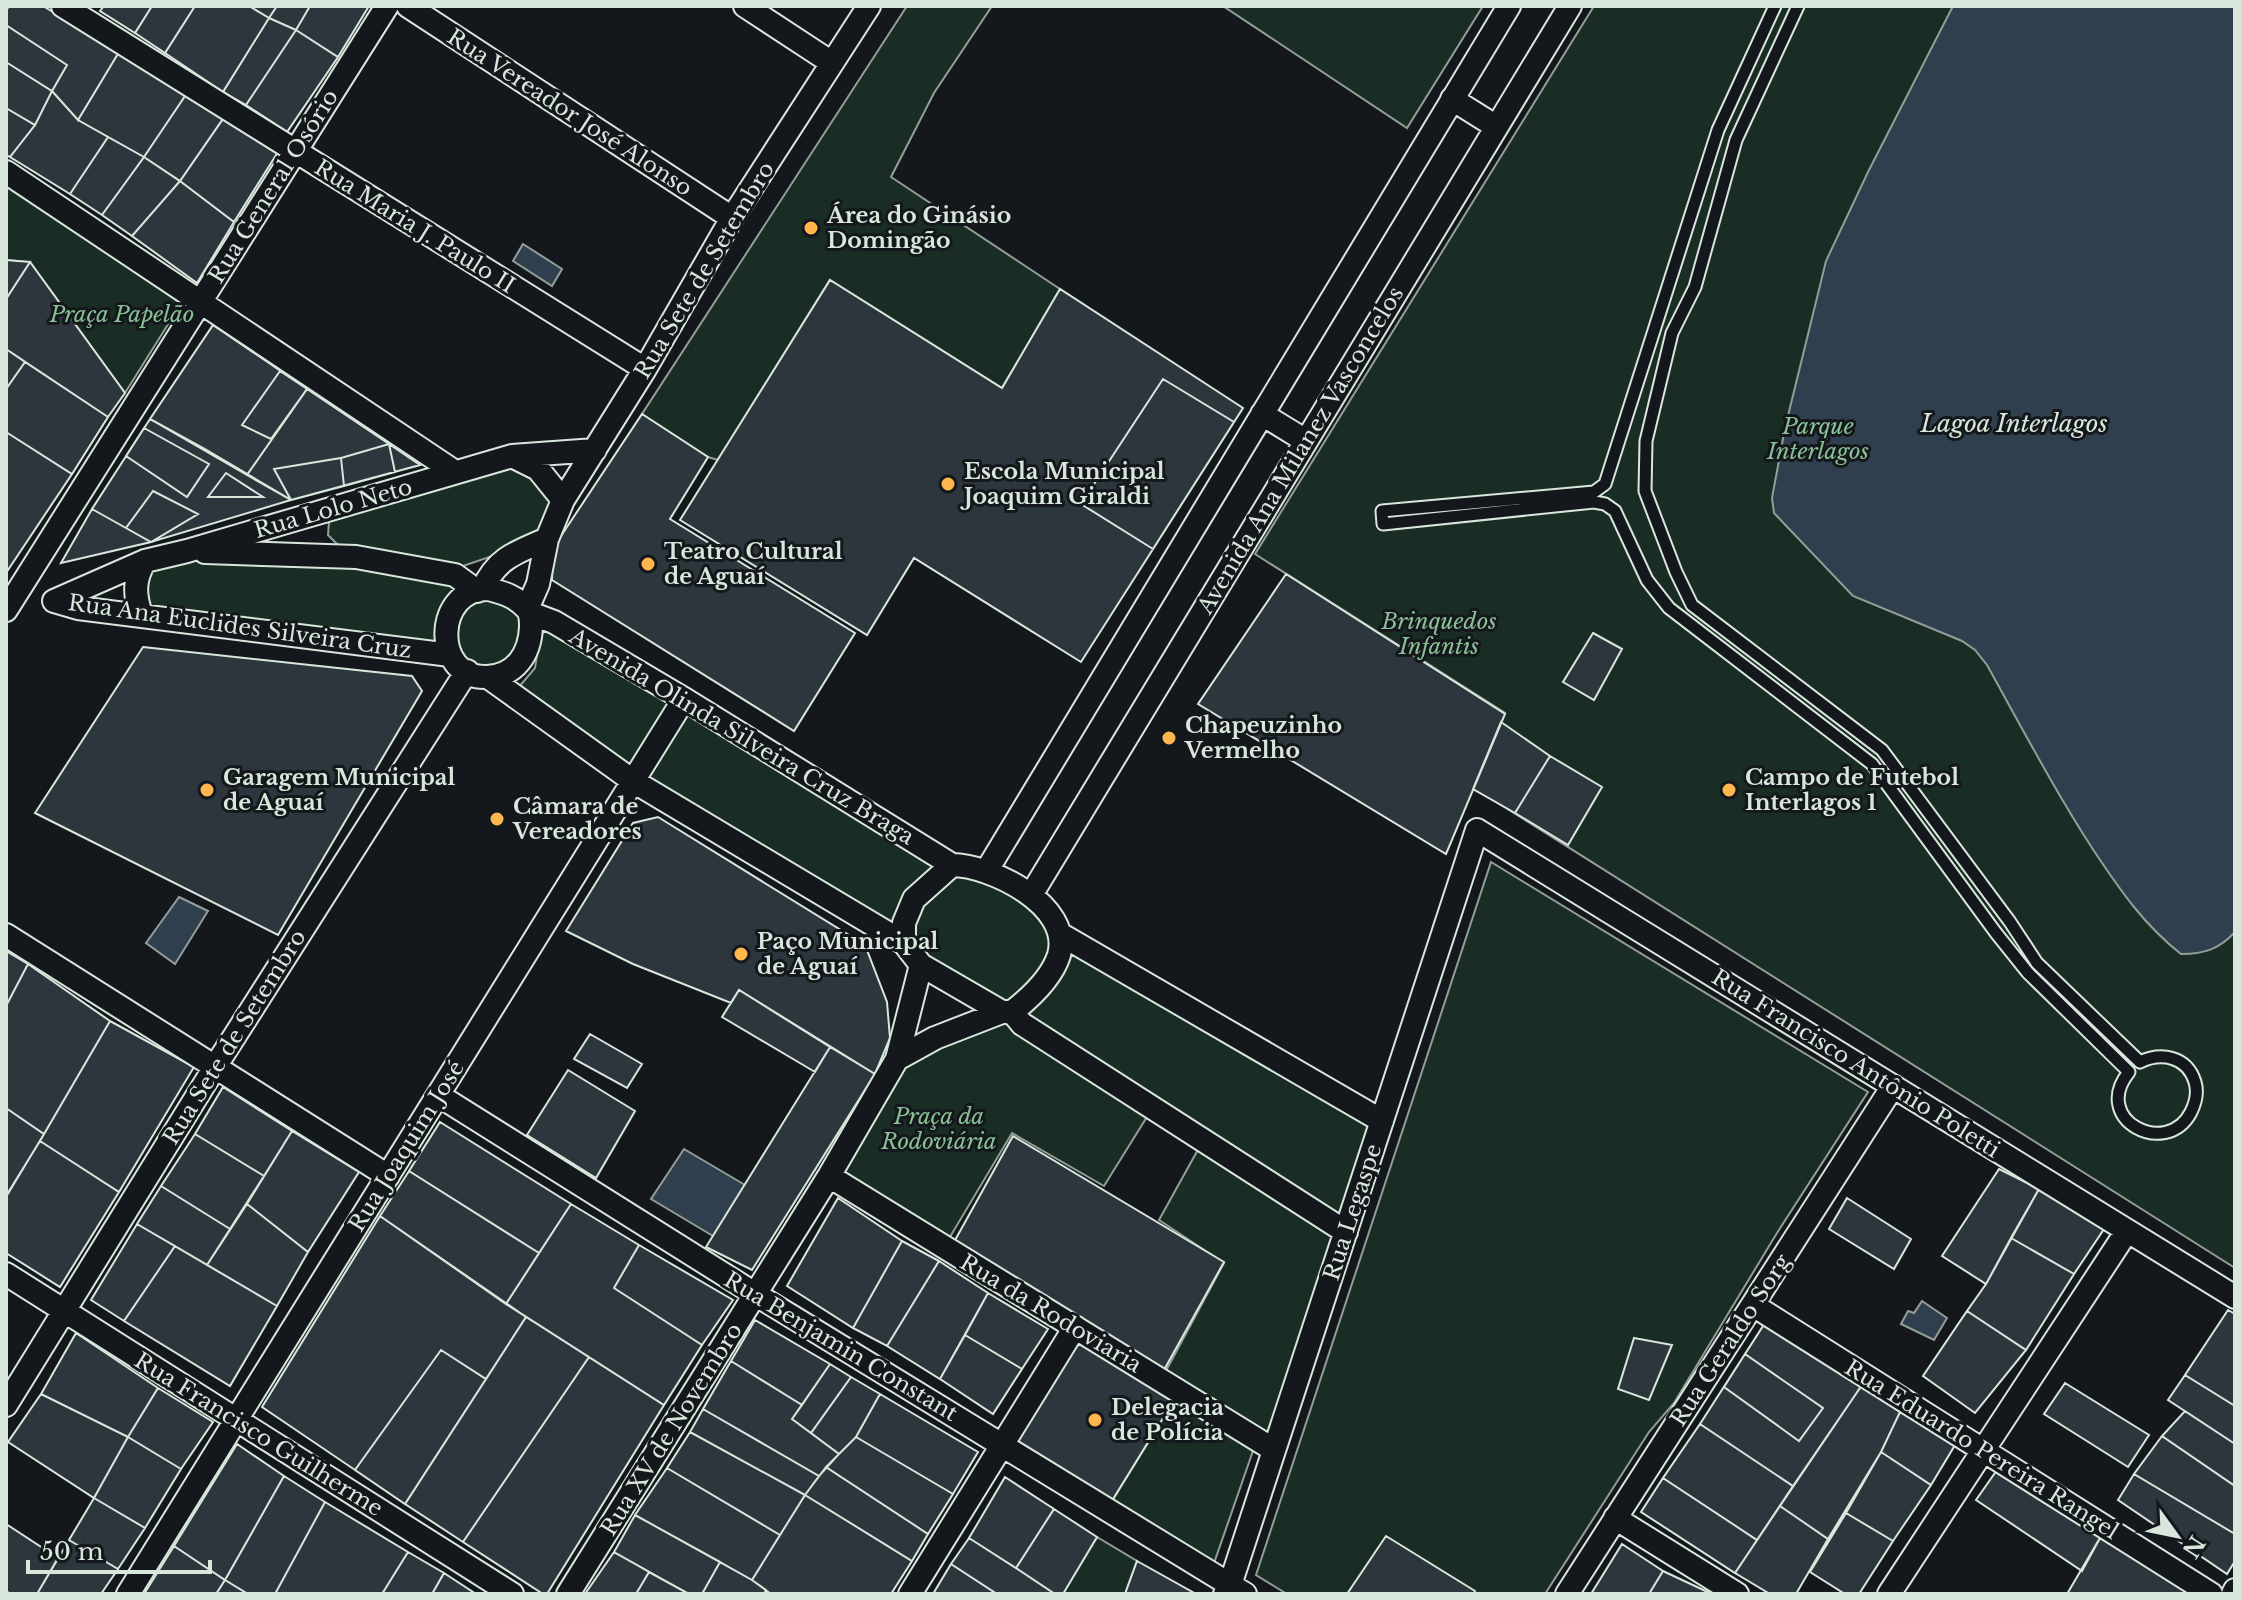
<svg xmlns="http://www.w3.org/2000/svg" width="2241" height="1600" font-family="'Libre Baskerville',serif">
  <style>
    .green { fill: #1a2d24; stroke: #939e99; stroke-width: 2 }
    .water { fill: #2f3f4d; stroke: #939e99; stroke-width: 2 }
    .building { fill: #2c363c; stroke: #d8e6dc; stroke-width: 2 }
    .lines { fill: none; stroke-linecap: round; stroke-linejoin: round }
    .lane-casing { stroke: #d8e6dc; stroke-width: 15 }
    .street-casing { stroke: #d8e6dc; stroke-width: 26 }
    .lane { stroke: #14181c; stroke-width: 11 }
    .street { stroke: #14181c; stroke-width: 22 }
    .poi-dot { fill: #ffb74d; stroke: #14181c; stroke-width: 3 }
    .labels { text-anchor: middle; stroke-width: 6; stroke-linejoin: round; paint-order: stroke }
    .street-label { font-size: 22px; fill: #d8e6dc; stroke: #14181c }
    .poi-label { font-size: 22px; font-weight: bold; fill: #d8e6dc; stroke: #14181c; text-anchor: start }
    .park-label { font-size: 22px; font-style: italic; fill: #8ac095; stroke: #14181c }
    .water-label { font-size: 24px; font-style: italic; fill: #d8e6dc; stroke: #14181c }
  </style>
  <rect width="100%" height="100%" fill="#14181c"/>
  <path class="green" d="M907,6H992L934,93L891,177L1060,289L1002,388L830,280L718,460L708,457L642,414Z
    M1223,6H1483L1407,128Z
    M1594,6H2235V1268L1476,789L1505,713L1255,554Z
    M6,185L182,302L125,393L30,262L6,260Z
    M511,464L546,486L550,505L538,534L507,551L460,567L362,552L337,544L328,535L329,522L354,508Z
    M187,554L356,563L466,583L441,651L142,607L149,562Z
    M507,598L528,627L504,670L459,660L452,615L464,602Z
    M542,622L947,864L901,934L635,777L518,688L535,668Z
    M1491,862L1868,1092L1777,1233L1674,1403L1649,1432L1545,1594H1287L1256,1575Z
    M953,868L1029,897L1057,933L1040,980L1003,1007L908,943L916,901Z
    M1063,941L1372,1125L1339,1222L1025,1020L1027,1004Z
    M1008,1017L1150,1112L1104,1186L1012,1133L947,1242L834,1174L902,1064Z
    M1200,1146L1335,1233L1274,1450L1161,1380L1224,1263L1159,1220Z
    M1176,1397L1254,1448L1213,1566L1110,1504Z
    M1097,1537L1137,1561L1125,1594H1062Z"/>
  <path class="water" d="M1953,6H2235V932C2219,949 2205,954 2181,954C2144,925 2120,890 2094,851C2055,791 2022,728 1987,665L1975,650L1962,641L1853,596L1774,513L1772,498L1785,428L1826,261L1868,172Z
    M523,244L562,269L552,286L513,261Z
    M179,897L208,911L175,964L146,943Z
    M684,1149L745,1185L713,1236L651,1199Z
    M1922,1301L1947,1318L1934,1340L1901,1324L1908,1311L1914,1313Z"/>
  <path class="building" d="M9,6H43L119,52L78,120L52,91L67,65L6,25V11Z
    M104,6H152L135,33L100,11Z
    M152,6H195L165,53L135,33Z
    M195,6H249L269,18L223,92L165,53Z
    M249,6H277L269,18Z
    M277,6H310L296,30L269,18Z
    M310,6H369L338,57L296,30Z
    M269,18L296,30L246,105L223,92Z
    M6,25L67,65L52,91L6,62Z
    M296,30L338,57L287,132L246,105Z
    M119,52L187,93L144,157L78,120Z
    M6,62L52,91L35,125L6,108Z
    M52,91L78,120L108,137L70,194L10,157L35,125Z
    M187,93L225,116L180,181L144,157Z
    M6,108L35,125L10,157L6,155Z
    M225,116L278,152L234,222L180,181Z
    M108,137L144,157L102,215L70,194Z
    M144,157L180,181L132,236L102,215Z
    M180,181L234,222L197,283L132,236Z
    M6,260L30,262L6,299Z
    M30,262L125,393L108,417L6,349V299Z
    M830,280L1002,388L1060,289L1243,408L1081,662L914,558L867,635L680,520Z
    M213,325L307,389L247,475L150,419Z
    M6,349L25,362L6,389Z
    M25,362L108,417L72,474L6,432V389Z
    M280,371L307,389L271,439L242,425Z
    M1163,379L1234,422L1153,549L1081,504Z
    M307,389L389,444L420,465L291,500L247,475Z
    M642,414L708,457L670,519L855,633L794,731L552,580L553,548Z
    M150,419L205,449L291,500L151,542L92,509Z
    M144,428L209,464L187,497L126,456Z
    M6,432L72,474L6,573Z
    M389,444L395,472L344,486L341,458Z
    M341,458L344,486L291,500L274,469Z
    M226,473L263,497H208Z
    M153,491L198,514L151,542L126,528Z
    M92,509L126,528L151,542L61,563Z
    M1286,574L1505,714L1446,854L1198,704Z
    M1593,633L1622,649L1594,700L1563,682Z
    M143,647L412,676L422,691L278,935L35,813Z
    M1501,722L1550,756L1515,813L1473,789Z
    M1550,756L1602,787L1568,845L1515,813Z
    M658,817L865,945L887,1002L890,1038L875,1074L739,990L731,1003L633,964L566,931L633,823Z
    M6,951L28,964L6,1006Z
    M28,964L110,1021L44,1134L6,1108V1006Z
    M739,990L830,1047L815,1072L722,1017Z
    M110,1021L194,1067L119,1192L40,1141Z
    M590,1034L642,1064L627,1088L574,1059Z
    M830,1047L875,1074L752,1270L706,1247Z
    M568,1070L635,1111L596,1178L527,1135Z
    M223,1087L292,1131L264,1176L195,1134Z
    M6,1108L44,1134L6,1197Z
    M440,1122L571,1204L539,1253L409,1171Z
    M292,1131L359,1172L308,1252L247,1204Z
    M195,1134L264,1176L230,1229L161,1186Z
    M1013,1136L1224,1262L1164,1370L954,1242Z
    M40,1141L119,1192L60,1287L6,1253V1196Z
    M1999,1169L2039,1189L1986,1284L1942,1256Z
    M409,1171L539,1253L506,1304L380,1216Z
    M161,1186L230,1229L207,1265L137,1224Z
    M2039,1189L2104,1229L2074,1274L2011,1238Z
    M838,1198L902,1241L853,1328L787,1286Z
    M1847,1198L1911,1239L1894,1269L1829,1229Z
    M247,1204L308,1252L277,1306L207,1265Z
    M571,1204L639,1245L614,1288L702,1345L664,1405L506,1304Z
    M380,1216L526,1317L486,1379L441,1350L355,1470L262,1407Z
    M137,1224L175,1246L124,1321L91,1300Z
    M2011,1238L2074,1274L2026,1350L1967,1311L1986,1284Z
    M902,1241L939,1261L887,1346L853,1328Z
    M639,1245L733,1300L702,1345L614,1288Z
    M175,1246L277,1306L230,1386L124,1321Z
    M939,1261L988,1293L940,1379L887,1346Z
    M988,1293L1048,1329L1022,1369L965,1335Z
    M2228,1310L2235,1314V1406L2185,1375Z
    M1967,1311L2026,1350L1975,1413L1923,1376Z
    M526,1317L589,1357L463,1542L405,1504Z
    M755,1320L830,1364L802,1405L731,1361Z
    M1765,1323L1862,1385L1793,1486L1700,1424Z
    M76,1333L158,1388L128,1437L41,1394Z
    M965,1335L1022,1369L993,1414L940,1379Z
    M1081,1338L1176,1397L1110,1504L1014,1443Z
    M1634,1338L1672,1345L1649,1400L1618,1389Z
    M441,1350L486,1379L405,1504L355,1470Z
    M1745,1354L1823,1408L1799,1441L1724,1387Z
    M589,1357L664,1405L547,1594H543L463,1542Z
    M731,1361L802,1405L792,1419L839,1454L819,1476L703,1409Z
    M830,1364L851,1377L811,1433L792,1419Z
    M2185,1375L2235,1406V1444L2168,1400Z
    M851,1377L880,1394L856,1437L839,1454L811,1433Z
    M2065,1383L2149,1435L2128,1467L2044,1414Z
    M1862,1385L1900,1412L1881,1452L1828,1539L1780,1506Z
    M158,1388L213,1422L181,1469L128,1437Z
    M41,1394L128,1437L94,1498L8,1442Z
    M880,1394L978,1452L953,1494L856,1437Z
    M703,1409L819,1476L805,1495L690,1432Z
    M2185,1411L2235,1444V1486L2162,1436Z
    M1900,1412L1955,1445L1931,1485L1881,1452Z
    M1700,1424L1793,1486L1757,1540L1663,1478Z
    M690,1432L805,1495L780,1535L667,1468Z
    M2162,1436L2235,1486V1534L2134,1474Z
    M128,1437L181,1469L145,1528L94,1498Z
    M856,1437L953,1494L928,1534L826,1467Z
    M237,1444L284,1476L225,1580L174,1546Z
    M1881,1452L1931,1485L1893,1541L1846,1513Z
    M826,1467L928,1534L912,1561L805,1495Z
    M667,1468L780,1535L752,1580L635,1515Z
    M1997,1470L2100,1538L2082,1571L1976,1500Z
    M2134,1474L2235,1534V1561L2227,1574L2118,1500Z
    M284,1476L325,1502L275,1594H248L225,1580Z
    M1005,1477L1054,1509L1016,1568L969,1538Z
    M1663,1478L1757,1540L1735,1573L1641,1512Z
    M805,1495L912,1561L891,1594H771L752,1580Z
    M94,1498L145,1528L118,1569L69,1540Z
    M325,1502L408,1552L382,1594H275Z
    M1780,1506L1828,1539L1796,1594H1770L1735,1573Z
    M1054,1509L1097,1537L1063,1594H1055L1016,1568Z
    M1846,1513L1893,1541L1859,1594H1845L1810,1572Z
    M635,1515L720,1562L702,1594H689L614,1552Z
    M6,1524L58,1558L37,1594H11L6,1591Z
    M1386,1536L1475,1591L1473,1594H1347Z
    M969,1538L1016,1568L1055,1594H997L951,1564Z
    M2100,1538L2191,1594H2067Z
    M69,1540L118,1569L101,1594H37Z
    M1622,1544L1663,1571L1649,1594H1591Z
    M174,1546L225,1580L216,1594H144Z
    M408,1552L444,1573L432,1594H382Z
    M614,1552L649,1572L636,1594H585Z
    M1137,1561L1196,1594H1125Z
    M720,1562L752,1580L766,1590L764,1594H702Z
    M951,1564L997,1594H933Z
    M1663,1571L1712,1594H1649Z
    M649,1572L689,1594H636Z
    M444,1573L476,1594H432Z
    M225,1580L248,1594H216Z"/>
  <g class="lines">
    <defs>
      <path id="lane" d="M1775,6L1718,130L1605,484L1594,492L1382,511L1383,524L1594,502L1605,504L1615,511L1647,580L1669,608L1872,764L1996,933L2028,973L2129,1072C2090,1120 2167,1159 2191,1112C2196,1102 2198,1092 2195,1082C2187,1056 2161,1052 2140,1062L2037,963L2010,922L1882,750L1692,605L1676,572L1645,491L1646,441L1672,333L1695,287L1736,140L1798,6"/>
      <path id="street" d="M63,6L645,369
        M408,6L732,218
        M745,6L832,63
        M1452,99L1495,126
        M6,172L455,472
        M1262,414L1306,441
        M514,457L538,469L563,500
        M205,552L356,557L455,575L477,591
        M483,589C496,558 517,552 547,539
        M489,589C504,593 517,597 527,609C531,614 531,621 531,627C530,653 516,676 487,677C431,679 434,587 489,589Z
        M527,609L538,584L547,539L563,500L645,369L732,218L869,6
        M6,610L387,6
        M530,613L554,622L684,699L952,865
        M141,614C134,594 134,579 145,561
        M450,655L78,608L54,601L145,561L187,551L512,456L595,450
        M488,677L633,781L904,943
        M952,865C990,865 1073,905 1059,955C1052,977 1030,998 1012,1012H1002L921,965L904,943V923L914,899Z
        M987,870L1509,6
        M1031,895L1570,6
        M1060,934L1382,1121
        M6,935L388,1176
        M1012,1012L1022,1024L1346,1232
        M897,1059L935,1038L1002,1012
        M438,1095L755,1294L1245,1594
        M829,1176L1274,1450
        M6,1274L512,1594
        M1753,1305L2211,1594
        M6,1405L215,1067L467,671
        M1615,1518L1737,1594
        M128,1594L684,699
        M568,1594L829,1176L897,1059L921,965
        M910,1594L1075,1327
        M1225,1594L1230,1585L1477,830L2235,1297
        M1567,1594L1893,1086
        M1889,1594L2127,1231
        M2233,1594L2235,1590"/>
    </defs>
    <use href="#lane" class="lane-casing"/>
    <use href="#street" class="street-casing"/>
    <use href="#lane" class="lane"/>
    <use href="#street" class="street"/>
  </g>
  <g class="poi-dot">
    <circle cx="811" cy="228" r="8"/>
    <circle cx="948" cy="484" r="8"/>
    <circle cx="648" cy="564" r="8"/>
    <circle cx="1169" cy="738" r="8"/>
    <circle cx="207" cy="790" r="8"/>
    <circle cx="1729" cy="790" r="8"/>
    <circle cx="497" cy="819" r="8"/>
    <circle cx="741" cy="954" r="8"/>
    <circle cx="1095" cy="1420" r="8"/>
  </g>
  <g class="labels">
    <g class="street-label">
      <text transform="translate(570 112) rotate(33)" y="8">Rua Vereador José Alonso</text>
      <text transform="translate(273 186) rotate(-58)" y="8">Rua General Osório</text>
      <text transform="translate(415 226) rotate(32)" y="8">Rua Maria J. Paulo II</text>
      <text transform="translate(704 270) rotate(-59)" y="8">Rua Sete de Setembro</text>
      <text transform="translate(1300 450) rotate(-59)" y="8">Avenida Ana Milanez Vasconcelos</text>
      <text transform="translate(333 508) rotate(-16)" y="8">Rua Lolo Neto</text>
      <text transform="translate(240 626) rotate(8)" y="8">Rua Ana Euclides Silveira Cruz</text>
      <text transform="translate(742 736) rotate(31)" y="8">Avenida Olinda Silveira Cruz Braga</text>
      <text transform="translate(234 1037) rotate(-58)" y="8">Rua Sete de Setembro</text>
      <text transform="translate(1856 1063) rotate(32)" y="8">Rua Francisco Antônio Poletti</text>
      <text transform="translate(406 1146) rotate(-58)" y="8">Rua Joaquim José</text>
      <text transform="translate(1352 1212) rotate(-72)" y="8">Rua Legaspe</text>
      <text transform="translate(1051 1313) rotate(31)" y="8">Rua da Rodoviaria</text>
      <text transform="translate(1730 1340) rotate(-57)" y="8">Rua Geraldo Sorg</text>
      <text transform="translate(841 1346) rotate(31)" y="8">Rua Benjamin Constant</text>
      <text transform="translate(671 1429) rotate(-58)" y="8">Rua XV de Novembro</text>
      <text transform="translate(259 1434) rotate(32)" y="8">Rua Francisco Guilherme</text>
      <text transform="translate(1982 1449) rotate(32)" y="8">Rua Eduardo Pereira Rangel</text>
    </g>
    <g class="poi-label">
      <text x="827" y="223">Área do Ginásio<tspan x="827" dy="25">Domingão</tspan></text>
      <text x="964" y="479">Escola Municipal<tspan x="964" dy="25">Joaquim Giraldi</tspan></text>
      <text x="664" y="559">Teatro Cultural<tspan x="664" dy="25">de Aguaí</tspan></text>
      <text x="1185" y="733">Chapeuzinho<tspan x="1185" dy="25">Vermelho</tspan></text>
      <text x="223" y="785">Garagem Municipal<tspan x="223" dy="25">de Aguaí</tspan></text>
      <text x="1745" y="785">Campo de Futebol<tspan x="1745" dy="25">Interlagos 1</tspan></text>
      <text x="513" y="814">Câmara de<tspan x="513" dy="25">Vereadores</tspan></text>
      <text x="757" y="949">Paço Municipal<tspan x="757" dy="25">de Aguaí</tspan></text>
      <text x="1111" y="1415">Delegacia<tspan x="1111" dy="25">de Polícia</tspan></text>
    </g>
    <g class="park-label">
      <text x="122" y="322">Praça Papelão</text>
      <text x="1818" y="434">Parque<tspan x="1818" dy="25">Interlagos</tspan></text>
      <text x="1439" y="629">Brinquedos<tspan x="1439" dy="25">Infantis</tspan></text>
      <text x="939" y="1124">Praça da<tspan x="939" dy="25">Rodoviária</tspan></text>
    </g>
    <g class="water-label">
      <text x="2014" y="432">Lagoa Interlagos</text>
    </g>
  </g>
  <rect width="2241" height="1600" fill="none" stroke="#d8e6dc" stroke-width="16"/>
  <g transform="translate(2177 1536) rotate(123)" stroke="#14181c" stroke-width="6" paint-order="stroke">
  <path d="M0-6L14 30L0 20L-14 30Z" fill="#d8e6dc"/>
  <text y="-12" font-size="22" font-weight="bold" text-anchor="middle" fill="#d8e6dc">N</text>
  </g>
  <path d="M28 1560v12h182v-12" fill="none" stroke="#d8e6dc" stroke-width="4"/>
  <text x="40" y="1560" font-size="24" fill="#d8e6dc" stroke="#14181c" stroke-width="6" paint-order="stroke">50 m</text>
</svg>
